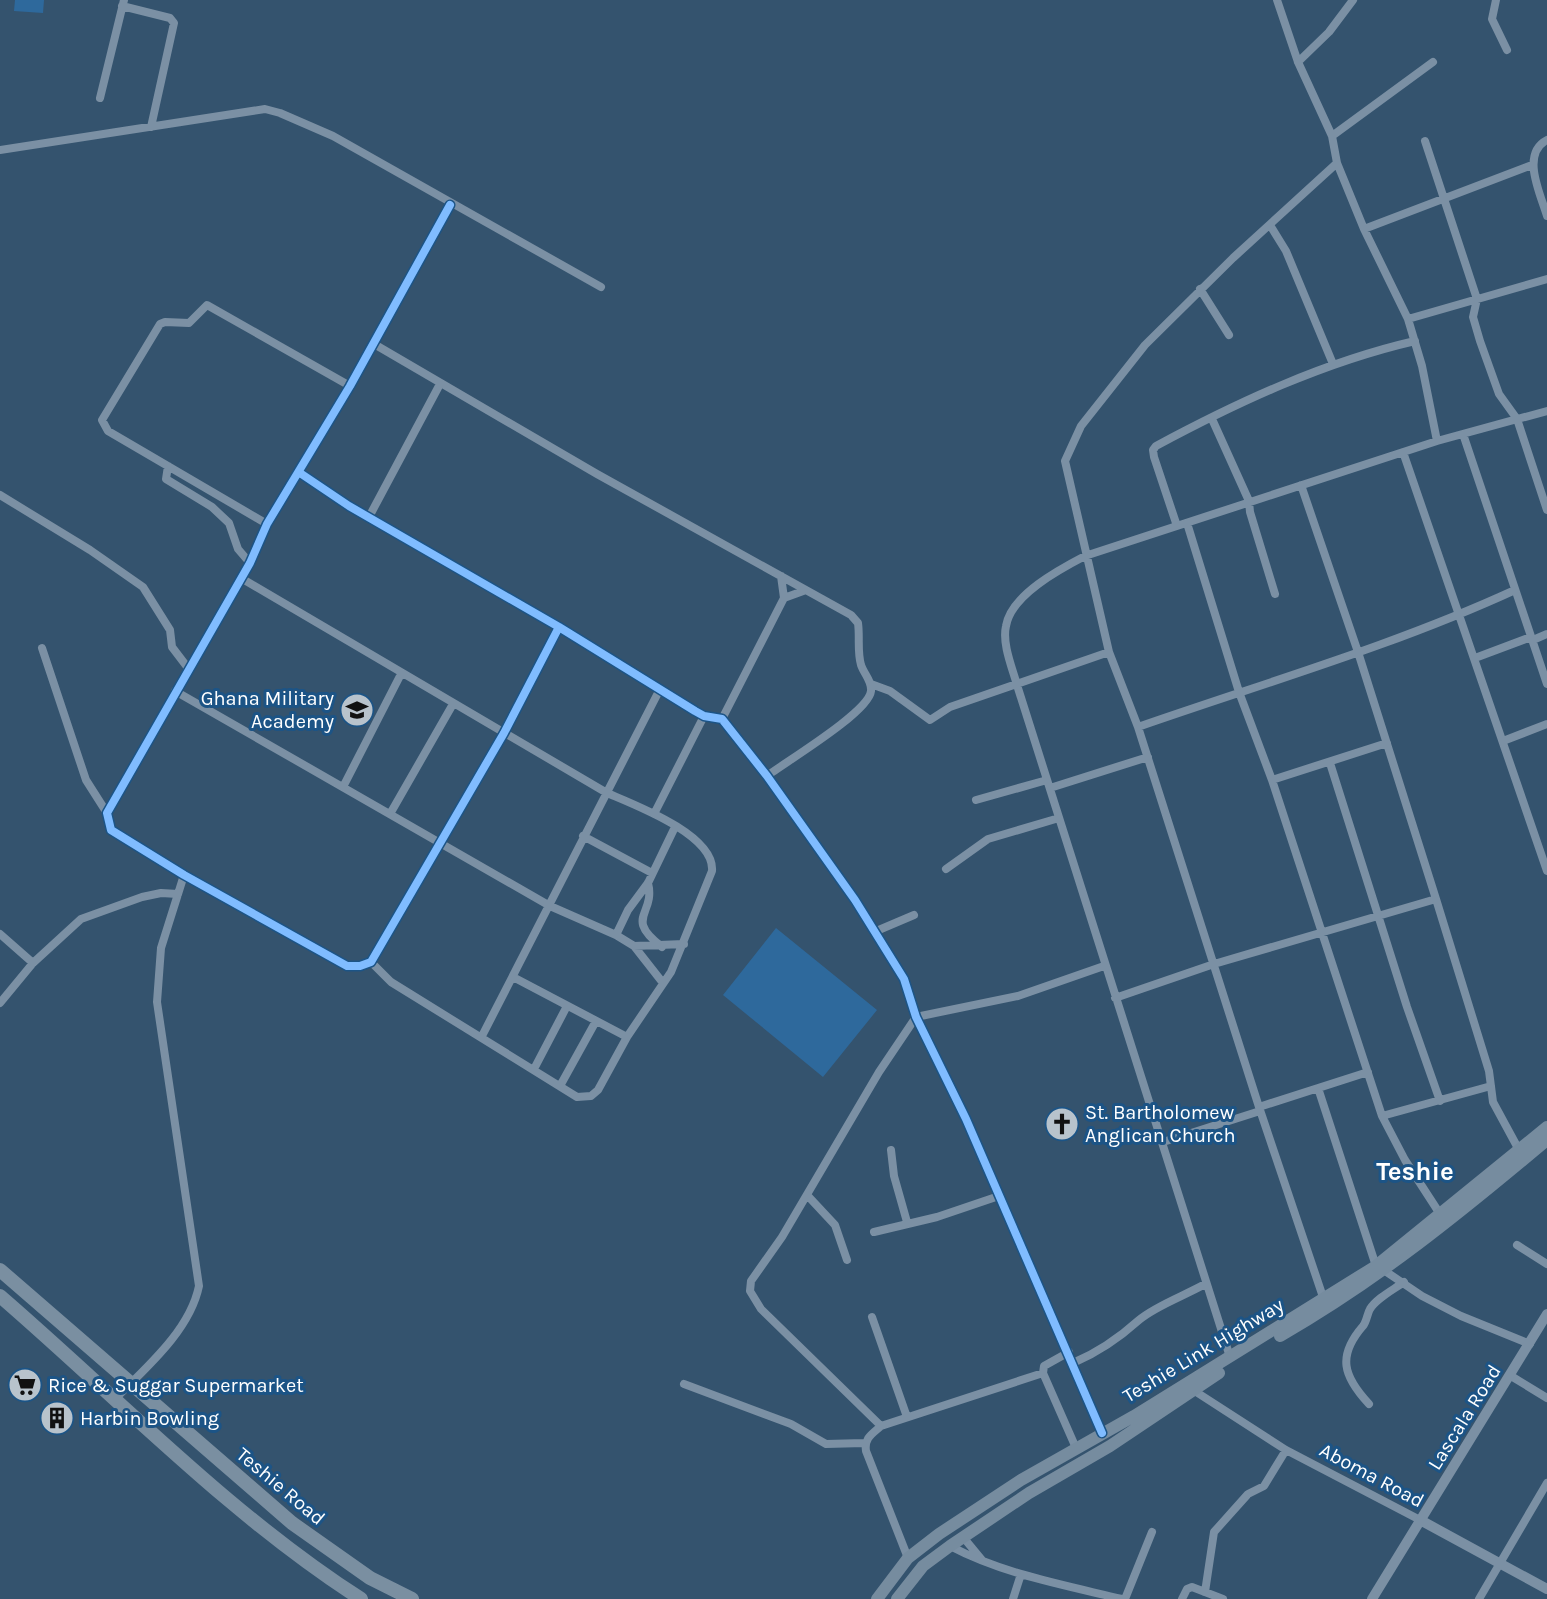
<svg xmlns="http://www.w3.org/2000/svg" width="1547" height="1599" font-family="Karla,sans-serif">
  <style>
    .green { fill: #2e699c }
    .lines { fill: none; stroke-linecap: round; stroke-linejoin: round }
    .minor { stroke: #7b90a4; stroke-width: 8 }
    .tertiary { stroke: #7b90a4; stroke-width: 10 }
    .secondary { stroke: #768c9f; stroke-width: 12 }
    .primary { stroke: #7a8fa1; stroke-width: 14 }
    .cycleway-casing { stroke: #1c5486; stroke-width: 11 }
    .cycleway { stroke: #80bcff; stroke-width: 8 }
    .labels { text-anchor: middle; stroke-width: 6; stroke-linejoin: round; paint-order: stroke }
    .poi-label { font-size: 20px; fill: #fff; stroke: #1c5486; text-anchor: start }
    .street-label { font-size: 20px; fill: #fff; stroke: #1c5486 }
    .district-label { font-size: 26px; font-weight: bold; fill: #fff; stroke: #1c5486 }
  </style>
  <rect width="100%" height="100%" fill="#34536e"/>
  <path class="green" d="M15,0H44L43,13L14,11Z
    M776,928L877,1010L823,1077L723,995Z"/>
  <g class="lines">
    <path class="minor" d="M1277,0L1298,62L1332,136L1337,163L1364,229L1408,319L1422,366L1437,441L1547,411
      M1496,0L1492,19L1507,50
      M122,6L170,18L174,23L151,127
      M1298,62L1329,32L1353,0
      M100,98L124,0
      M1332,136L1433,62
      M1547,140C1520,154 1541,195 1547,216
      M1425,141L1477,299L1473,317L1480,341L1499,394L1517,419L1547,510
      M0,150L265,109L280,113L333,136L601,287
      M450,205L350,386L267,524L250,563L107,813L111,830L184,875L347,966H360L371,962L504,733L559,627
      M1270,225L1286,251L1333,364
      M1364,229L1532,165
      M1200,289L1229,335
      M1408,319L1547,279
      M374,344L597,474L851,615L858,623C860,637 857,651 861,665C864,674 872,681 871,691C869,712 787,761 767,776
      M1212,419L1249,501L1250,512L1275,594
      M1463,434L1547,684
      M1403,452L1547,871
      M168,466L166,479L212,507L229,523L238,549L250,563
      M300,473L349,506L559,627L695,711L704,716L722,719L767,776L855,900L904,979L916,1017L966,1119L1102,1433
      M1301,485L1358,652L1436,899L1489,1071L1493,1102L1519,1150
      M0,495L90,550L143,587L170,630L172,647L188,668
      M369,517L440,384
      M1187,523L1239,692L1272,780L1382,1116L1405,1160L1440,1214
      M267,524L108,431L102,420L160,324L165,322L189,323L207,305L350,386
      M1177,526L1154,457L1153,450L1156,446C1238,402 1324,362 1415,341
      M241,578L607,793C635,805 715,835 712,871L671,972L627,1037L598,1090L591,1096L577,1097L391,982L371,962
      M784,598L806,590
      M1533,640L1547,634
      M42,648L86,780L107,813
      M1475,658L1531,637
      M871,684L890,691L930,720L950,707L1109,652
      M175,691L550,906L616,935L634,946L684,944
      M722,719L784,598L781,576
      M1138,727C1264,683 1393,646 1515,590
      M1503,741L1547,724
      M1330,763L1407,1007L1440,1101
      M1272,780L1387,743
      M343,787L401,674
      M1050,788L1148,757
      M976,800L1047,780
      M390,814L453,704
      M654,814L704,716
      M583,836L652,873
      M946,869L988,839L1059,818
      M648,883C656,915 623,917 662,947
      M874,932L914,915
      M0,934L33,963
      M616,935L628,910L648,883L675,827
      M634,946L663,983
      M513,977L627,1037
      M1115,998L1214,964L1436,899
      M0,1003L33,963L81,919L142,897L161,893L178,894
      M482,1036L660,689
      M534,1069L567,1006
      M560,1086L596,1021
      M1318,1088L1376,1266
      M1259,1107L1368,1072
      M1382,1116L1491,1086
      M1163,1142L1260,1111
      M891,1150L894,1176L907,1222
      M807,1195L835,1225L847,1260
      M874,1232L937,1217L999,1196
      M1517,1245L1547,1264
      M1385,1271L1422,1296L1461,1316L1530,1344
      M1324,1300L1259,1107L1138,727L1109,652L1065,461L1081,426L1145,345L1233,258L1337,163
      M872,1317L907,1417
      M1069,1352L1044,1366L1043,1373L1076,1448
      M1230,1357L1017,685C1012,667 1002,644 1006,626C1011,595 1060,569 1085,556L1437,441
      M1073,1363C1099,1352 1119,1338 1139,1320C1155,1306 1186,1295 1205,1284
      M1511,1376L1547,1398
      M684,1384L791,1424L826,1444L864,1443
      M1190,1388L1286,1450L1422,1521
      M116,1398C147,1367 190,1330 199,1286L157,1002L161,948L184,875
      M1369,1404C1343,1376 1337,1356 1363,1326C1367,1321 1367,1314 1370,1309C1377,1298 1393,1290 1404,1282
      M881,1426L761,1309L750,1291L751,1281L782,1237L879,1072L916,1017L1018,996L1104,966
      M963,1537L982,1560
      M950,1546C1003,1574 1064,1585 1122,1599
      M908,1558L866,1451C864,1438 872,1434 881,1426L1043,1373
      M1205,1592L1214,1532L1248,1494L1264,1486L1286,1450
      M1013,1599L1021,1574
      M1125,1599L1152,1532
      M1182,1599L1187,1589L1192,1587L1223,1599
      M1479,1599L1547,1483"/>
    <path class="tertiary" d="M1422,1521L1547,1589
      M1372,1599L1547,1314"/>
    <path class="secondary" d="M1280,1336C1379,1279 1460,1213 1547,1140
      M877,1599L908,1558L939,1534L1021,1480L1134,1416L1376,1266L1547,1127
      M897,1599L923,1566L950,1546L1029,1493L1110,1446L1219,1373"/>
    <path class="primary" d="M0,1270L292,1523L370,1578L412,1599
      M0,1296C117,1397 231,1516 361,1599"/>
    <defs>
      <path id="cycleway" d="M450,205L350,386L267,524L250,563L107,813L111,830L184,875L347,966H360L371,962L504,733L559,627
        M300,473L349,506L559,627L695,711L704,716L722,719L767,776L855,900L904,979L916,1017L966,1119L1102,1433"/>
    </defs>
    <use href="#cycleway" class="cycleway-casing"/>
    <use href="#cycleway" class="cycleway"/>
  </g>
  <defs>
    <symbol id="school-disc" viewBox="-11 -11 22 22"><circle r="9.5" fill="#b8c3cc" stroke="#1c5486"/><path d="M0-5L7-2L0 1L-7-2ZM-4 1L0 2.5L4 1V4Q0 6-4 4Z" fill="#111"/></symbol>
    <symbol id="church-disc" viewBox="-11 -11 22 22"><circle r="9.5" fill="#b8c3cc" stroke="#1c5486"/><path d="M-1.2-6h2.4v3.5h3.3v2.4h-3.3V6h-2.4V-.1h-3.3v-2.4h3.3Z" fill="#111"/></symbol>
    <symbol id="supermarket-disc" viewBox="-11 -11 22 22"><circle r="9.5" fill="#b8c3cc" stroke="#1c5486"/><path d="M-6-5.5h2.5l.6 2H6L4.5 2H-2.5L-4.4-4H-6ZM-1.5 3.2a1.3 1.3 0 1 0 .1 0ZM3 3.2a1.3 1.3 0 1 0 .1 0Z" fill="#111"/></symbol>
    <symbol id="building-disc" viewBox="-11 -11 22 22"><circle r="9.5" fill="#b8c3cc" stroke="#1c5486"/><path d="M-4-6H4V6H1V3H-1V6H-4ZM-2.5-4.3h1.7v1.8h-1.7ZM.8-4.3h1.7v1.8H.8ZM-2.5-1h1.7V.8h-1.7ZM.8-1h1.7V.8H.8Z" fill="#111"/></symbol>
  </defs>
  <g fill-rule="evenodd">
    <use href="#school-disc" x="338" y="691" width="38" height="38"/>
    <use href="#church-disc" x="1043" y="1105" width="38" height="38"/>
    <use href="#supermarket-disc" x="6" y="1366" width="38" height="38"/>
    <use href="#building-disc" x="38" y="1399" width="38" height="38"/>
  </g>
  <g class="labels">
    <g class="poi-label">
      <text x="334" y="705" text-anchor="end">Ghana Military<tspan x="334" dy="23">Academy</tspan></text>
      <text x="1085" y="1119">St. Bartholomew<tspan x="1085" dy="23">Anglican Church</tspan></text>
      <text x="48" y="1392">Rice &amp; Suggar Supermarket</text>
      <text x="80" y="1425">Harbin Bowling</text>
    </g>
    <g class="street-label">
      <text transform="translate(1203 1350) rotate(-31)" y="7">Teshie Link Highway</text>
      <text transform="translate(1464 1417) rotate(-58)" y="7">Lascala Road</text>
      <text transform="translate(1372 1475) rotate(28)" y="7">Aboma Road</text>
      <text transform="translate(281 1486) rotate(40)" y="7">Teshie Road</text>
    </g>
    <g class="district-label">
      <text x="1415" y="1180">Teshie</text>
    </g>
  </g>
</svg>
